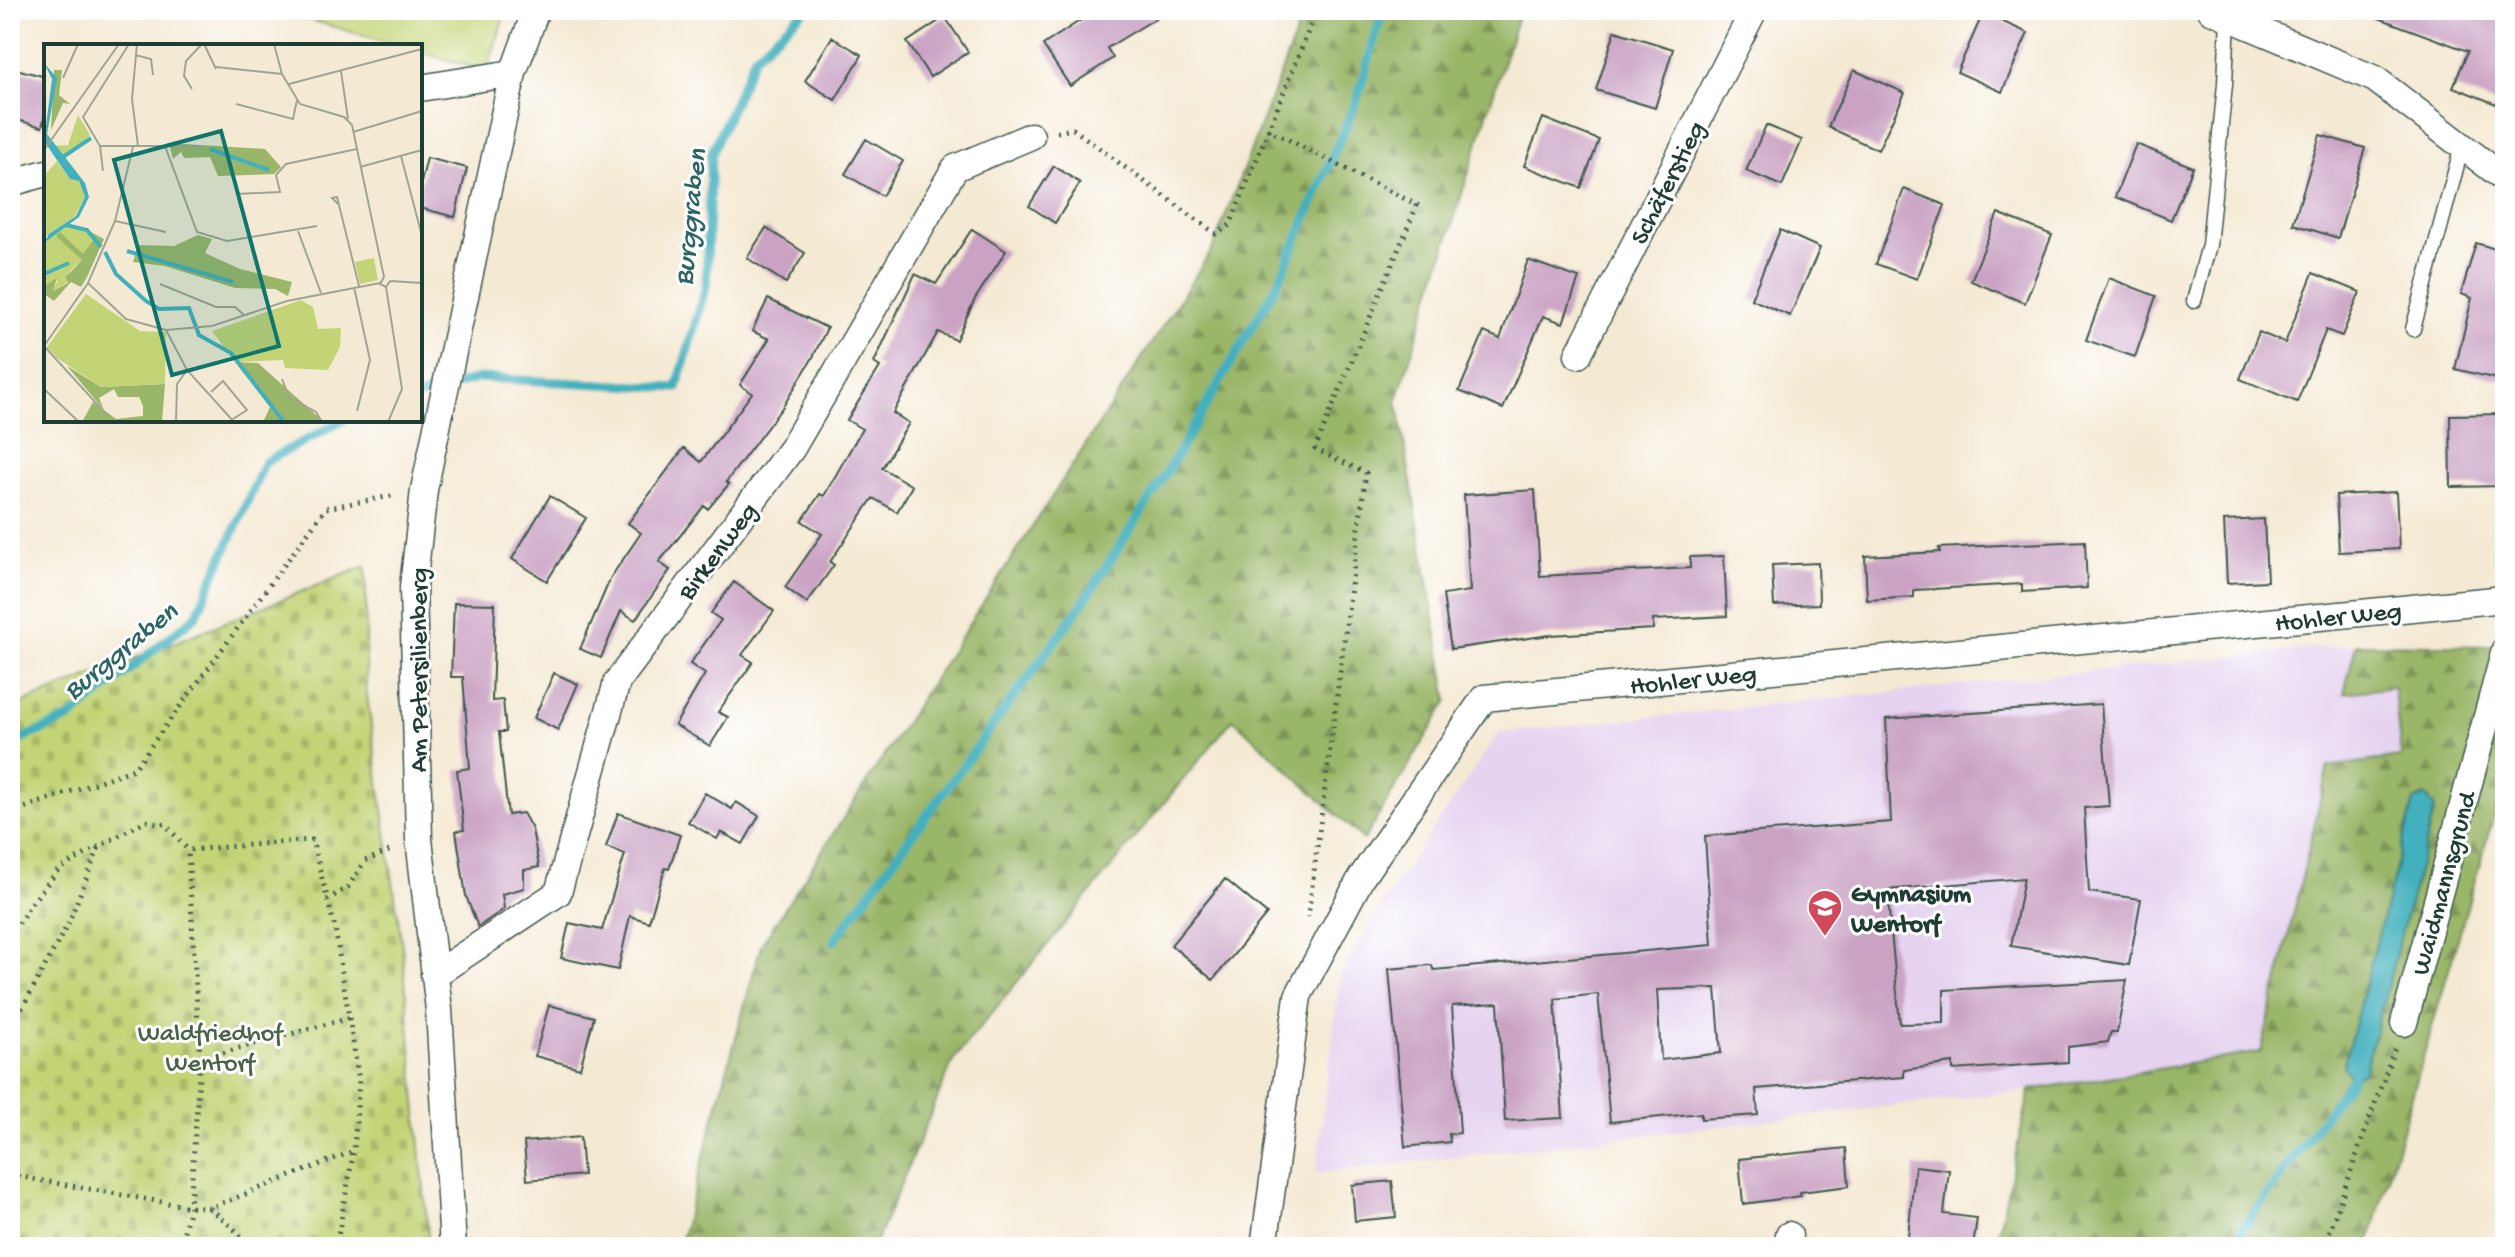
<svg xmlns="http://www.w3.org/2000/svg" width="2515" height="1257" font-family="'Gochi Hand',sans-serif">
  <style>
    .built { fill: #e5d3f0 }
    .forest { fill: url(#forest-firs); stroke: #5c7a4e; stroke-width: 2; fill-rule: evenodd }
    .cemetery { fill: url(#cemetery-stones); stroke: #718856; stroke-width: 2 }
    .pitch { fill: #c3d477; stroke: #718856; stroke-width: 2 }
    .water { fill: #42b0bd; stroke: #307678; stroke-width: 2 }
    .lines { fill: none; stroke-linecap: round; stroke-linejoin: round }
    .stream { stroke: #42b0bd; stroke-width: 9 }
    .building { fill: #caa3c4; fill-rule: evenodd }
    .lane-casing { stroke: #3f574c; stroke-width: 17 }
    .street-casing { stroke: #3f574c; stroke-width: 29 }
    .path { stroke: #3f574c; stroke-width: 5; stroke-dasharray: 2 6; stroke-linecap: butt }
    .lane { stroke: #fff; stroke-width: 14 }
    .street { stroke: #fff; stroke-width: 26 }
    .labels { text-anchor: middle; stroke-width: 6; stroke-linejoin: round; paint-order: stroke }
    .street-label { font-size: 26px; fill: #1f3d34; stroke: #fff }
    .poi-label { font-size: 26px; font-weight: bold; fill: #1f3d34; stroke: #fff; text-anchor: start }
    .park-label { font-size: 26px; fill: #486345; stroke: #fff }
    .water-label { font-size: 28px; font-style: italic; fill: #2b6564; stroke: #fff }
    .inset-river { fill: none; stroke: #42b0bd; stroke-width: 4 }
    .inset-road { fill: none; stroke: #9fa493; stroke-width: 2 }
    .view { fill: #0f766e; fill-opacity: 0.15; stroke: #0f766e; stroke-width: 4 }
    .inset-edge { fill: none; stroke: #1f3d34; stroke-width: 4 }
  </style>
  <defs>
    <pattern id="forest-firs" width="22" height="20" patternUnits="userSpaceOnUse" patternTransform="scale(2)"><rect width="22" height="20" fill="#9ab668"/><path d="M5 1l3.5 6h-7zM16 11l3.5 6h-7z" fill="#7d9556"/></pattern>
    <pattern id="cemetery-stones" width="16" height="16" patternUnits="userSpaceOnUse" patternTransform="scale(2)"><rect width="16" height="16" fill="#c3d477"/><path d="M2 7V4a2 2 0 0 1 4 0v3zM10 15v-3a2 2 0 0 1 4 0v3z" fill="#a7b768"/></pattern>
  </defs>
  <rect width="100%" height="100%" fill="#fff"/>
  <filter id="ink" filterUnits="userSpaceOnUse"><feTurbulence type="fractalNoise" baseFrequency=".0125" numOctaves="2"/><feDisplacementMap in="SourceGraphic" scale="16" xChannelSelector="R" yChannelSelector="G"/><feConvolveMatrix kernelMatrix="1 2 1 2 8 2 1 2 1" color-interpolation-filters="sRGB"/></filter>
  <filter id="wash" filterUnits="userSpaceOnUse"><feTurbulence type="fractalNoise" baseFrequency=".006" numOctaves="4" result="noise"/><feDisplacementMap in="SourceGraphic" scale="32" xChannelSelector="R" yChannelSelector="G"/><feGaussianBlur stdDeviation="1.8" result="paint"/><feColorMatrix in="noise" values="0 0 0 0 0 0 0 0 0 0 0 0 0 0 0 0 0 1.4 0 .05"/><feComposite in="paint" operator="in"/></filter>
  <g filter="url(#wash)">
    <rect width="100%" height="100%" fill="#f4e9d3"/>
    <path class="built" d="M2356,644L2345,692L2394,687L2401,757L2328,767L2261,1053L2030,1090L1316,1173L1340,977L1385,899L1499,733Z"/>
    <path class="forest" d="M1305,10H1503L1517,19L1397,400L1448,700L1364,840L1233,719L954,1059L874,1247H679L761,945L1212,250Z
      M2356,644L2505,646V777L2368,1247H1995L2030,1090L2261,1052L2328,767L2401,757L2394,687L2344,693ZM2425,796L2435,808L2364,1073L2343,1067L2414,801Z"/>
    <path class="cemetery" d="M366,566V689L402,946L429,1247H10V708Z"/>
    <path class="pitch" d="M276,10H506L487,71L420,52V46H400Z"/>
    <path class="water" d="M2425,796L2435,808L2364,1073L2352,1078L2343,1067L2414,801Z"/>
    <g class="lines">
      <path class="stream" d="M420,396L479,378L677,388L706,286L711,154L755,56L805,10
        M10,744L70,718L196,616L265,462L344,420
        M834,941L1083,603L1164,477L1278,283L1357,100L1383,10
        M2229,1247L2352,1078"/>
    </g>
    <g id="blocks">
      <path class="building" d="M1096,10H1169L1107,48L1113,58L1070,86L1043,45Z
        M2365,10H2481L2505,20V81L2496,104L2453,87L2468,51L2365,13Z
        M1983,13L2028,33L2002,92L1957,72Z
        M945,17L968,52L930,77L907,42Z
        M1615,31L1673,49L1655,108L1596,90Z
        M832,37L862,55L835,100L805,81Z
        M16,69L46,77V112L42,127L10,118V92Z
        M1854,70L1905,93L1878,150L1828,127Z
        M1543,118L1599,140L1581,188L1524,166Z
        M1766,125L1802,140L1782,186L1746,171Z
        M2320,135L2365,148L2338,238L2293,224Z
        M866,139L903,161L882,196L845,174Z
        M2136,144L2193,167L2171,220L2115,197Z
        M427,158L467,168L455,217L420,208V187Z
        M1054,166L1080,183L1055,223L1029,206Z
        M1904,189L1945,205L1917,279L1876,264Z
        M1998,213L2052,235L2025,303L1971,281Z
        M766,228L805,253L786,283L747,258Z
        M972,229L1006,251L975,299L956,340L938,332L893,413L909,423L882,468L912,486L897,512L873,498L830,562L834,565L807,603L785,587L822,534L802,521L820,494L824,496L862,429L847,420L880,367L874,363L915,274L936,284Z
        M1780,230L1820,248L1790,316L1751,299Z
        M2476,243L2505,252V381L2455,369L2472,298L2461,294Z
        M1528,260L1579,278L1563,323L1543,316L1503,409L1459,391L1484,332L1500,339Z
        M2313,273L2360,292L2342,336L2326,330L2297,402L2240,379L2259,332L2285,343Z
        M2109,278L2156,296L2135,357L2086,340Z
        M768,299L827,328L812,359L784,405L726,482L729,484L708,509L704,506L659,562L670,570L635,620L621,611L601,658L580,649L611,577L641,533L628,523L684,448L701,462L752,393L740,385L769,339L752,331Z
        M2505,414V486L2451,487L2450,415Z
        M1535,490L1540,576L1690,568V557L1724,556L1727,616L1653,620V629L1550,635L1451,649L1443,595L1470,591L1464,495Z
        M2396,492L2399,549L2339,552L2336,495Z
        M550,496L586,518L547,581L512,559Z
        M2264,519L2267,581L2227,583L2224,521Z
        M2085,541L2087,588L2022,592V584L1914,590V597L1867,600L1865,556L1940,552L1939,548Z
        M1818,563L1819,604L1774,606L1772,565Z
        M734,582L774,611L742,655L753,662L718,712L728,717L710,746L675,725L705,674L690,664L721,620L711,613Z
        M454,603L495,604L492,701L503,700L506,732H499L508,815L523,813L532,829L539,867L524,870V888L502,894L504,909L478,927L466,896L456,831L464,830L457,770L470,768L463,677H451Z
        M554,673L578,684L558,730L534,718Z
        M2101,704L2109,806L2084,808L2089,892L2141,899L2129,965L2011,946L2024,878L1887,890L1900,1024L1944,1023V990L2127,980L2117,1032H2111L2108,1042L2068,1047V1062L1953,1070V1063L1904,1070V1077L1756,1089L1758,1115L1701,1119V1113L1610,1122L1598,994L1555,999L1563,1118L1505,1121L1498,1003L1452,1006L1460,1133L1449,1134L1450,1142L1405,1147L1389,969L1431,965L1434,970L1712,945L1705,836L1891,822L1886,719ZM1716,988L1721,1053L1661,1060L1657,990Z
        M705,793L732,809L736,802L759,816L743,844L721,832L717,839L688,822Z
        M618,813L680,835L669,869L665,868L649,922L630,916L618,970L561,958L569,923L602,930L625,854L606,847Z
        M1225,879L1267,914L1213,980L1171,945Z
        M549,1005L594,1017L580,1068L535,1056Z
        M580,1137L583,1175L527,1180L524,1142Z
        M1846,1148L1849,1186L1800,1192L1801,1196L1743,1204L1739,1159Z
        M1915,1166L1949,1170L1944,1214L1977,1218L1973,1247L1933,1243L1932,1247H1907Z
        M1392,1181L1396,1217L1355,1221L1352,1185Z"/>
    </g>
  </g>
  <g filter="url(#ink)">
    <use href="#blocks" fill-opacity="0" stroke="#3f574c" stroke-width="2"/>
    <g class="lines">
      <defs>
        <path id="lane" d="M2194,301L2209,245L2225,84L2228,17
          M2413,329L2462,146"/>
        <path id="street" d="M2211,10L2375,79L2505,179
          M420,88L513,73
          M10,183L46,173
          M1578,355L1754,10
          M434,975L558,893L617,682L792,448L955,168L1031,136
          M2404,1023L2505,650
          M453,1247L439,1010L419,839L413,587L424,490L441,408L513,73L536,10
          M1264,1247L1298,996L1361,878L1484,698L2505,599
          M1787,1247L1789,1235"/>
      </defs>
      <use href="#lane" class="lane-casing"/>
      <use href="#street" class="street-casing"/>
      <path class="path" d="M1267,129L1417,205L1315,449L1366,473L1308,917
        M1057,132L1073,129L1216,234L1230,225L1317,10
        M10,813L134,769L326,508L397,495
        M327,900L348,887L365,861L394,849
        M10,937L31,904L59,869L145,821L165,824L188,850L312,840L335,928L359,1081L354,1150L336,1247
        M10,1038L14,1023L68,924L99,847
        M200,1059L349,1018
        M10,1175L190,1207L210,1208L354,1151
        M210,1208L254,1247
        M180,1247L190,1207L200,1059L188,850
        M2324,1247L2395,1047"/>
      <use href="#lane" class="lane"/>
      <use href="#street" class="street"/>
    </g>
  </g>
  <defs>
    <symbol id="school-pin" viewBox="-11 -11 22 30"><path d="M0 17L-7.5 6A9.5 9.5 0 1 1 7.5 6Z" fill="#d1495b" stroke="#fff"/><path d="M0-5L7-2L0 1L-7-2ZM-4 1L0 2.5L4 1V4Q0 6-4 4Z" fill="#fff"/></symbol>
  </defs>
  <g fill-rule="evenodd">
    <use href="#school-pin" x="1805" y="887" width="40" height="54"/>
  </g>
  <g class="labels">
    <g class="street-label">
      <text transform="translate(1666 182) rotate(-63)" y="9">Schäferstieg</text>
      <text transform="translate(716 550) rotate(-53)" y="9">Birkenweg</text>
      <text transform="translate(2338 615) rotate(-6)" y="9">Hohler Weg</text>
      <text transform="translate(417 670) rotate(-90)" y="9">Am Petersilienberg</text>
      <text transform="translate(1693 678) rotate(-6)" y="9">Hohler Weg</text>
      <text transform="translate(2442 883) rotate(-75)" y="9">Waidmannsgrund</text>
    </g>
    <g class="poi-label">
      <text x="1851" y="901">Gymnasium<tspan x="1851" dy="30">Wentorf</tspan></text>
    </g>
    <g class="park-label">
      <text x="210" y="1040">Waldfriedhof<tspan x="210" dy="30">Wentorf</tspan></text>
    </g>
    <g class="water-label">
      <text transform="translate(688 217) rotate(-84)" y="10">Burggraben</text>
      <text transform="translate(119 649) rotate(-39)" y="10">Burggraben</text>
    </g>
  </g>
  <g transform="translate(44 44)">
    <rect width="378" height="378" fill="#f4e9d3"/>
    <path d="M34,71L46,91L21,112L10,102L24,101ZM22,182L43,186L51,194L39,211L16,189L38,216L26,227L24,238L8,248L14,236L0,242V199Z" fill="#c3d477"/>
    <path d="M10,26H18L15,51L26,60L19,59L7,86ZM125,99L221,105L237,123L230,130L174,132L166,113L140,114L137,108L129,115ZM45,187L60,195L43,233L37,243L27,238L10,257L0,250V242L13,234L9,247L24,239L22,233L38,216L12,192L16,188L39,210L51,194ZM154,191L168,195L161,209L196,225L248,238L244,252L231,245L191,244L121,222L89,218L94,201L130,202ZM191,318L214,319L280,378H219L226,363ZM23,322L57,343L121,340L118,378H38L49,358L72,375L99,372V362L95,353H74L70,345L55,354L60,366Z" fill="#9ab668"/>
    <path d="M13,117L26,135L35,137L41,153L31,172L0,194V132Z" fill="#c3d477"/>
    <path d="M257,256L269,263L274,285L297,284L296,303L284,326L241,324L239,316L191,318L168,287Z" fill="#c3d477"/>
    <path d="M330,214L334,236L316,240L311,218Z" fill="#c3d477"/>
    <path d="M42,250L96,287L122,288L121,340L57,343L13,314L3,303Z" fill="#c3d477"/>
    <path d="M0,19L13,34L3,90L41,139L45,153L35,173L0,199L5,190L32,172L41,153L35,137L26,135L0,97L8,35Z" fill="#42b0bd"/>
    <path class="inset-river" d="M166,105L225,126M19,113L47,94M22,181L43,186L57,203M83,207L189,238M61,208L72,230L102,257L115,265L145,264L155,291L187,309L240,378M0,230L25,219"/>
    <path class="inset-road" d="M93,0L88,55L94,102M160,0L172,25M230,0L238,30L256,60L300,73L308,81L340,233L336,240L342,243L346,237M91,11L107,15L109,31M172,23L238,30M297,27L304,75M19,34L34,0M245,40L378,5M148,45L140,32L142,17L158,0M192,60L249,75L253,56M309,88L378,67M56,102H160M121,102L153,188L183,197L273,182M0,106L75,0M357,112L378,192M316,123L378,106M59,127L56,102L39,73L85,0M192,150L236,148L232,131L242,120L313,105M294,160L288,154L293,153L315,242M71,177L122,188M254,187L277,249M346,237L378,239M44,239L82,275L122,286L168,282L243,257L336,239M116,240L172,263H191L201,272M310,243L326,316L313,367M342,243L358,345L344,378M122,286L143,326L190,378M0,302L44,239L71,177L89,103M0,302L63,371M238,335L245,353L272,368L278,378M0,345L35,378M167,348L179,337L203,366L189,375M132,377L133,340L143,326"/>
    <path class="view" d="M177,87L235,302L128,331L70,116Z"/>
    <rect width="378" height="378" class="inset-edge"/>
  </g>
  <rect width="2515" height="1257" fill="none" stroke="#fff" stroke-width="40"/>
</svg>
